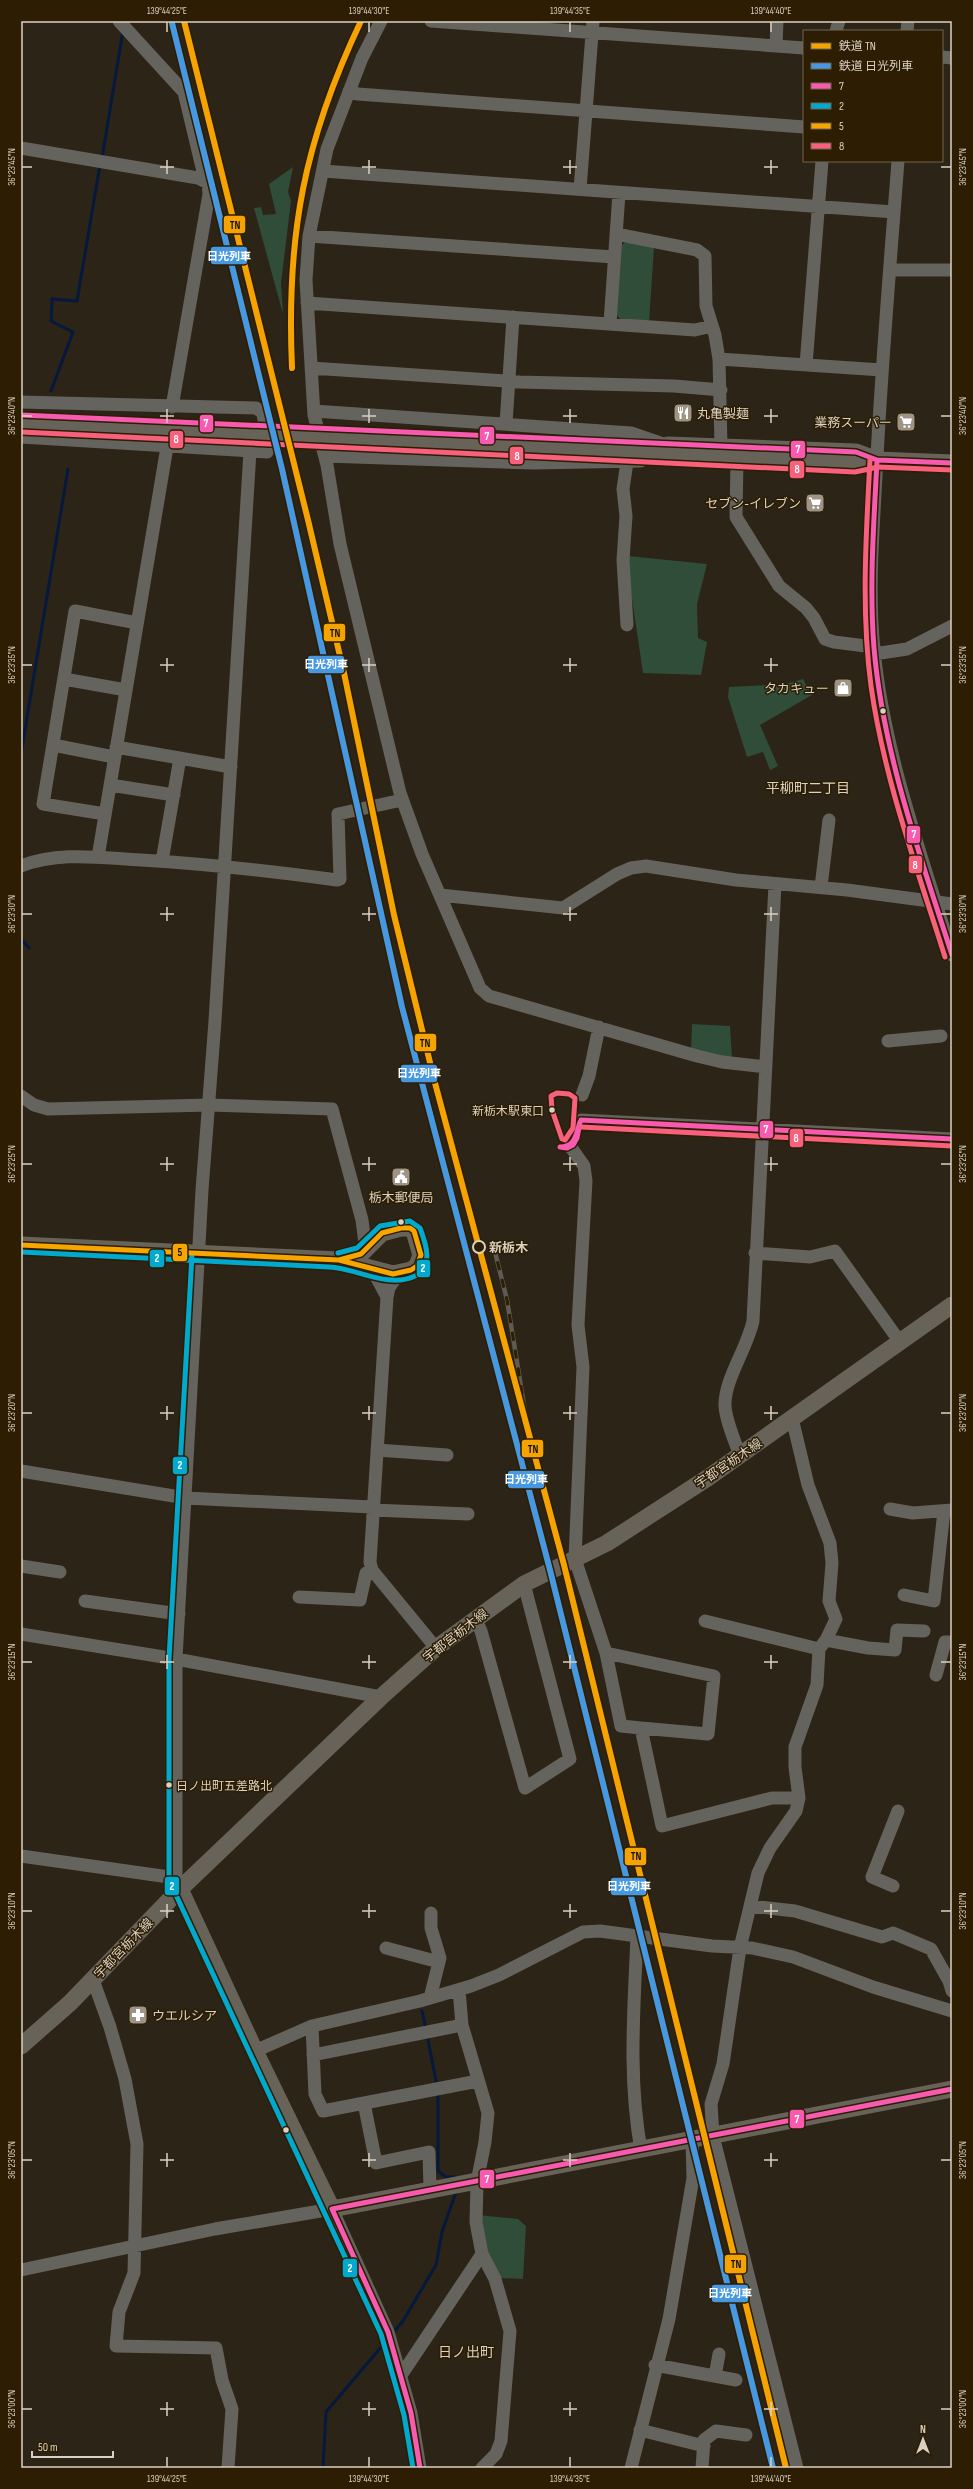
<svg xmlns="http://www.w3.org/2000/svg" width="973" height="2489" font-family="'Sofia Sans Condensed','Noto Sans JP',sans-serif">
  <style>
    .green { fill: #2f4d39 }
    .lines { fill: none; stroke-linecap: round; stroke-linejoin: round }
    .stream { stroke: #04193d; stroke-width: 3 }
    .minor { stroke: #65635d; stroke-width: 13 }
    .major { stroke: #686359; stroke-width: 17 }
    .rail-casing { stroke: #605b52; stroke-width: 4.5 }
    .rail { stroke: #2c1d03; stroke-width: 3; stroke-dasharray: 9; stroke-linecap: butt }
    .major-bridge { stroke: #686359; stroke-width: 17 }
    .bus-1-casing { stroke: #2c1d03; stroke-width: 8 }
    .bus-2-casing { stroke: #2c1d03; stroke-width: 8 }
    .bus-3-casing { stroke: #2c1d03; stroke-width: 8 }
    .bus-4-casing { stroke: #2c1d03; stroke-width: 8 }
    .bus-1 { stroke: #f75aaf; stroke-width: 5 }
    .bus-2 { stroke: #00a9ce; stroke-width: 5 }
    .bus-3 { stroke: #f7a600; stroke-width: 5 }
    .bus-4 { stroke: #f8607d; stroke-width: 5 }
    .rail-1-casing { stroke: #2c1d03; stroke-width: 9 }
    .rail-2-casing { stroke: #2c1d03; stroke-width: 9 }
    .rail-1 { stroke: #f5a300; stroke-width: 6 }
    .rail-2 { stroke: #4699e1; stroke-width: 6 }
    .ticks { fill: none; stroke: #dbd1c2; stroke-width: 1.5 }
    .bus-dot { fill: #dbd1c2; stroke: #2c1d03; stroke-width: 1.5 }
    .stop-dot { fill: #2c1d03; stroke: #dbd1c2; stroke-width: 2 }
    .labels { text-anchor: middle; stroke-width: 3; stroke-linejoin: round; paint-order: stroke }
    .bus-label { font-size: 12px; fill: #dbd1c2; stroke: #2c1d03; text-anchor: end }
    .poi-label { font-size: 13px; fill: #dbd1c2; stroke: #2c1d03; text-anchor: end }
    .stop-label { font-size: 13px; font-weight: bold; fill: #dbd1c2; stroke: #2c1d03; text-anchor: start }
    .street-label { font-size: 13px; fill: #dbd1c2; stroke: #2c1d03 }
    .neighbourhood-label { font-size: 14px; fill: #dbd1c2; stroke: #2c1d03 }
    .line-badge { stroke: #2c1d03; stroke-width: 1.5 }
    .badge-label { font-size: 11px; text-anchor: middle; font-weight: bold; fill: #fff }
    .pale-badge-label { font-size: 11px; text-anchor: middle; font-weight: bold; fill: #111 }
    .neatline { fill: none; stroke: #dbd1c2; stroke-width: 1.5 }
    .ticks-label { font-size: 10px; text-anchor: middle; fill: #dbd1c2 }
  </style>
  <rect width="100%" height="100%" fill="#2c2416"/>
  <path class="green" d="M293,167L288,192L291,201L281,283L283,314L254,208L261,207L263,215L276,214L269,184Z
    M626,241L654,247L649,322L621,320L615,313L621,246Z
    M628,556L707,564L697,604L698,638L707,642L701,675L643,673L631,592Z
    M803,679L812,695L760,725L778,766L770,770L763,752L747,757L728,697L729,687L785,684Z
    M692,1024L730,1026L732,1059L691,1050Z
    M478,2215L518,2219L526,2226L523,2279L500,2278L485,2253Z"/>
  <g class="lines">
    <path class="stream" d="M102,158L123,31
      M51,391L73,332L51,321L52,299L77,301L100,165
      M21,754L68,469
      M21,939L29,948
      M422,2011L426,2029
      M427,2035L437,2086
      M438,2092V2171L446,2177H455
      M392,2334L403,2321L436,2265L442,2232L456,2192
      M323,2468L326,2412L387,2340"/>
    <path class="minor" d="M119,21L184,92L205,180
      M381,21L362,58L327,149L309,236L306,280L314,415L327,465L340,544L400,793L422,854L474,974L480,988L489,996L697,1056L722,1062L766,1067
      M431,21L804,48
      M836,31L839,21
      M907,31L908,21
      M776,45L777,21
      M942,57L952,58
      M349,91L358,94L804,127
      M21,148L198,178L208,183L209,194L172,407
      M898,161C890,266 881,371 876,476C873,534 868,592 874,650C884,754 922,856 952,955
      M323,171L894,212
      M580,189L593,21
      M616,234L697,250L705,256L706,306L715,335L719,359L721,446
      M309,236L614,257
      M890,270H952
      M307,303L695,330L712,326
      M610,323L619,193
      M719,359L882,370
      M806,365L822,161
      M311,368L520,382L674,386L721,390
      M21,402L256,408L263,413L268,450L267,452L21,437
      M314,411L631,433L663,444
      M506,424L513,317
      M325,456L534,463L641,461
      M737,460L736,517L779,586L806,608L814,618L825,639L834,642L874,647
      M627,625L623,560L626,516L623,489L627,462
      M874,654L907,649L952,626
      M64,679L126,690
      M53,745L114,757
      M116,747L231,767
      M110,785L174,795
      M105,814L43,804L75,611L137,623
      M98,857L167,447
      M162,861L180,758
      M21,866C59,851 101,858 141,860C207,864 271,871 337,880L340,879L338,814L402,800
      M821,887L829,820
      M440,895L563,908L617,874L631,868L646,866L736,880L847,890L952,904
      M888,1041L941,1036
      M582,1095L589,1076L599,1027
      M21,1096L34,1105L48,1109L209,1105L332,1109L362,1220L366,1251
      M581,1120L952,1139
      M570,1146L584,1166L586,1181L578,1325L583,1367L575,1559L606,1653L714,1676L708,1734L641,1728
      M755,1253L810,1257L835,1251L900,1342
      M372,1269L387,1297
      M399,1273L389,1288L387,1297L370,1562L372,1570L436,1648
      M792,1418L808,1485L830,1543L832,1563L829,1601L836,1619L826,1640L819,1649L817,1685L795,1747V1767L799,1798L796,1811L770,1848L758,1873L740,1948L723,2064L711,2104L713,2136L797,2468
      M377,1450L447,1455
      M740,1456C735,1441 726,1422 725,1406C724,1380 747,1349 753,1321L775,884
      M21,1471L186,1498L372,1507
      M890,1509L913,1513L952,1510
      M373,1510L468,1514
      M21,1566L60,1572
      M904,1595L934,1601L944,1511
      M299,1597L360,1600L366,1573L372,1570
      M85,1601L179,1614
      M475,1618L481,1631L525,1788L570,1759L524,1584
      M705,1621L819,1649
      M21,1634L176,1659L381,1697
      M826,1640L868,1648L895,1650L897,1630L924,1631
      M606,1653L621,1726L641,1728L662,1826L772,1798H799
      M936,1675L945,1642H952
      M21,1856L176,1878
      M893,1886L872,1877L898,1811
      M180,1889L176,1878V1659L202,1190L215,1021L250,451
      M750,1906L795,1911L882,1937L893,1933L931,1949L949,1981L952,1991
      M637,1936C634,2008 628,2079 641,2150
      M386,1948L439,1962
      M93,1980L110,2027L125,2079L137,2144L134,2273L119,2312L116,2346L216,2348L222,2380L232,2409L228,2468
      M459,1990L462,2025L488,2113L485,2142L477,2182L476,2222L482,2254L495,2279L510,2331L501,2441L496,2454L482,2468
      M430,1998L440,1958L431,1928V1913
      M312,2026L315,2094L323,2111L478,2081
      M255,2051L312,2026L420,2001L471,1986L499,1975L583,1932L600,1931L712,1946L752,1948L793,1957L873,1987L952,2011
      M313,2055L462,2025
      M364,2103L376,2163L429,2152L430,2190
      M21,2270L215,2229L332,2209L388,2332L411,2413L420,2468
      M655,2365L736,2380
      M402,2374L482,2254
      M715,2376L719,2354
      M640,2430L704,2446
      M631,2468L669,2319L693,2178L692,2140
      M702,2468L704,2440L716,2431L746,2435"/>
    <path class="major" d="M21,425L259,436
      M324,439L855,465L877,460L952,463
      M668,445L856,452L877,460
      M21,1245L339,1260L393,1274L411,1270L417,1266L421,1255L414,1231L410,1228H401L382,1233L361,1254L339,1260
      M180,1889L255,2051L332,2209L952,2089
      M21,2046L70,2003L180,1889L381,1697L436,1648L524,1584L607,1543L709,1477L952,1305"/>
    <defs>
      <path id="rail" d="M493,1244L507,1300L529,1436"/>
    </defs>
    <use href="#rail" class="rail-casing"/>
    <use href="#rail" class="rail"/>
    <path class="major-bridge" d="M259,436L324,439"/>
    <defs>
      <path id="bus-1" d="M21,415L856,452L877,460L952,463
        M877,460C874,522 869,585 874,648C883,753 920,855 952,955
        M581,1120L952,1139
        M560,1147C575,1147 576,1135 580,1122
        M560,1147L567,1148L573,1145L577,1138L580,1122
        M332,2209L952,2089
        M332,2209L388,2332L411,2413L420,2468"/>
      <path id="bus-2" d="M21,1252C124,1257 226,1262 329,1267C357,1268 388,1289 415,1276C434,1266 426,1244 420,1228L410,1221L380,1226L357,1248L338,1253
        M192,1255L169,1659V1880L381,2334L404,2415L413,2468"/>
      <path id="bus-3" d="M401,1228H410L414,1231L421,1255L417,1266L411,1270L393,1274L339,1260L361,1254L382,1233Z
        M21,1245L339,1260"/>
      <path id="bus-4" d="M21,432L855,472L878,467L952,470
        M870,460C866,535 861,611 871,686C884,779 917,868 945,957
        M557,1093L569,1094L575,1098L573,1128L565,1140L562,1139L552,1110L551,1096Z
        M581,1127L952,1146"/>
    </defs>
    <use href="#bus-1" class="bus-1-casing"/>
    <use href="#bus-2" class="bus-2-casing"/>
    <use href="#bus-3" class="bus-3-casing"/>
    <use href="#bus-4" class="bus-4-casing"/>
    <use href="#bus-1" class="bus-1"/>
    <use href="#bus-2" class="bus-2"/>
    <use href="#bus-3" class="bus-3"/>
    <use href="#bus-4" class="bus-4"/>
    <defs>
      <path id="rail-1" d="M184,21L308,520L344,673L394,915L435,1083L564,1565L786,2468
        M292,368C286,235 304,141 361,21"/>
      <path id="rail-2" d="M172,23L282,469L402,1007L550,1570L773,2468"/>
    </defs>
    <use href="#rail-1" class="rail-1-casing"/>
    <use href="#rail-2" class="rail-2-casing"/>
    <use href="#rail-1" class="rail-1"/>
    <use href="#rail-2" class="rail-2"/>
  </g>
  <path class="ticks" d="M167,22V32M369,22V32M570,22V32M771,22V32M167,160V174M369,160V174M570,160V174M771,160V174M22,167H32M160,167H174M362,167H376M563,167H577M764,167H778M941,167H951M167,409V423M369,409V423M570,409V423M771,409V423M22,416H32M160,416H174M362,416H376M563,416H577M764,416H778M941,416H951M167,658V672M369,658V672M570,658V672M771,658V672M22,665H32M160,665H174M362,665H376M563,665H577M764,665H778M941,665H951M167,907V921M369,907V921M570,907V921M771,907V921M22,914H32M160,914H174M362,914H376M563,914H577M764,914H778M941,914H951M167,1157V1171M369,1157V1171M570,1157V1171M771,1157V1171M22,1164H32M160,1164H174M362,1164H376M563,1164H577M764,1164H778M941,1164H951M167,1406V1420M369,1406V1420M570,1406V1420M771,1406V1420M22,1413H32M160,1413H174M362,1413H376M563,1413H577M764,1413H778M941,1413H951M167,1655V1669M369,1655V1669M570,1655V1669M771,1655V1669M22,1662H32M160,1662H174M362,1662H376M563,1662H577M764,1662H778M941,1662H951M167,1904V1918M369,1904V1918M570,1904V1918M771,1904V1918M22,1911H32M160,1911H174M362,1911H376M563,1911H577M764,1911H778M941,1911H951M167,2153V2167M369,2153V2167M570,2153V2167M771,2153V2167M22,2160H32M160,2160H174M362,2160H376M563,2160H577M764,2160H778M941,2160H951M167,2402V2416M369,2402V2416M570,2402V2416M771,2402V2416M22,2409H32M160,2409H174M362,2409H376M563,2409H577M764,2409H778M941,2409H951M167,2457V2467M369,2457V2467M570,2457V2467M771,2457V2467"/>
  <defs>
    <symbol id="restaurant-square" viewBox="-11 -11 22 22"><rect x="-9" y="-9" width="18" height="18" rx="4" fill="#9e9486" stroke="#2c1d03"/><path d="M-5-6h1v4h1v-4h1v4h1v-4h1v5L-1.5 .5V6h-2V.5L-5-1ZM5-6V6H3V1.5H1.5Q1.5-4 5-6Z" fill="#fff"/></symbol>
    <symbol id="supermarket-square" viewBox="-11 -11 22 22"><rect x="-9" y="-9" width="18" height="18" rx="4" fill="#9e9486" stroke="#2c1d03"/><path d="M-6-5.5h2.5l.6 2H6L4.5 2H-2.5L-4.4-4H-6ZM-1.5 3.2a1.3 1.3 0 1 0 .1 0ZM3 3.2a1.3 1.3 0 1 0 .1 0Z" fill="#fff"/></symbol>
    <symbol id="shop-square" viewBox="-11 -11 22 22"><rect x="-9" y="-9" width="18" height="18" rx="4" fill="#9e9486" stroke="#2c1d03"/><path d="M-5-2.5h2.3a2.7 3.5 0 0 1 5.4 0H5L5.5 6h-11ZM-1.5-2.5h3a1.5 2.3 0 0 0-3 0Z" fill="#fff"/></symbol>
    <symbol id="civic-square" viewBox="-11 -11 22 22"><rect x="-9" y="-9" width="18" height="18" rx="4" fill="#9e9486" stroke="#2c1d03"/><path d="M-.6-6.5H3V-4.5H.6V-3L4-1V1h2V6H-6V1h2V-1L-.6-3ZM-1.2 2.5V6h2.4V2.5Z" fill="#fff"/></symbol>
    <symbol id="pharmacy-square" viewBox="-11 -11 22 22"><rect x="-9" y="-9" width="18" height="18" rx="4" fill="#9e9486" stroke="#2c1d03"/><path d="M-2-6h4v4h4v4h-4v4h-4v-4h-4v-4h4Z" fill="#fff"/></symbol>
  </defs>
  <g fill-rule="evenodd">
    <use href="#restaurant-square" x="672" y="402" width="22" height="22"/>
    <use href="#supermarket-square" x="895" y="411" width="22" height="22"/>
    <use href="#supermarket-square" x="804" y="492" width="22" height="22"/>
    <use href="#shop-square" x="832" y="677" width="22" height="22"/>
    <use href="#civic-square" x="390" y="1166" width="22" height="22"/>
    <use href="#pharmacy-square" x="127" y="2004" width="22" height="22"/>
  </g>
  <g class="bus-dot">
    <circle cx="883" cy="711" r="3.5"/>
    <circle cx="552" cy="1110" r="3.5"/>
    <circle cx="401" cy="1222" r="3.5"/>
    <circle cx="169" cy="1785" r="3.5"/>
    <circle cx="286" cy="2130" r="3.5"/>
  </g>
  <circle class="stop-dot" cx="479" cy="1247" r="6"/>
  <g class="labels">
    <g class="bus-label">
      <text x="544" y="1115">新栃木駅東口</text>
      <text x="176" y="1790" text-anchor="start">日ノ出町五差路北</text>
    </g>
    <g class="poi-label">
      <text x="697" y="418" text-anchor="start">丸亀製麺</text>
      <text x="892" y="427">業務スーパー</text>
      <text x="801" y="508">セブン-イレブン</text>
      <text x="829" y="693">タカキュー</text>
      <text x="401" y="1202" text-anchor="middle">栃木郵便局</text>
      <text x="152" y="2020" text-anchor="start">ウエルシア</text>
    </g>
    <g class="stop-label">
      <text x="489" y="1252">新栃木</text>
    </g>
    <g class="street-label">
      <text transform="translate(728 1463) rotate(-34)" y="5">宇都宮栃木線</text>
      <text transform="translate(455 1635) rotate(-38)" y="5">宇都宮栃木線</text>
      <text transform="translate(123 1948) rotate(-46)" y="5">宇都宮栃木線</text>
    </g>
    <g class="neighbourhood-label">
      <text x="808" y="793">平柳町二丁目</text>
      <text x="466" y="2357">日ノ出町</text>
    </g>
  </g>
  <g class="line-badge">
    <rect x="223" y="215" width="23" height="19" rx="4" fill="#f5a300"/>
    <rect x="210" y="246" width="38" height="19" rx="4" fill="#4699e1"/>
    <rect x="199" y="414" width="15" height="19" rx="4" fill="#f75aaf"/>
    <rect x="479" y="426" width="16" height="19" rx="4" fill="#f75aaf"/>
    <rect x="169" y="430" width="15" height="19" rx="4" fill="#f8607d"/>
    <rect x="790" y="440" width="16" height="19" rx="4" fill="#f75aaf"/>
    <rect x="509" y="446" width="15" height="19" rx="4" fill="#f8607d"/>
    <rect x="789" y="460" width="16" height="19" rx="4" fill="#f8607d"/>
    <rect x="323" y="623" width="23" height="19" rx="4" fill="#f5a300"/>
    <rect x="307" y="655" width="38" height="19" rx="4" fill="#4699e1"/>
    <rect x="906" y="825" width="15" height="19" rx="4" fill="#f75aaf"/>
    <rect x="908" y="855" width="15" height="19" rx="4" fill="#f8607d"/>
    <rect x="414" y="1033" width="23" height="19" rx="4" fill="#f5a300"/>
    <rect x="400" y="1064" width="38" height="19" rx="4" fill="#4699e1"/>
    <rect x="759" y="1120" width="15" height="19" rx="4" fill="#f75aaf"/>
    <rect x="789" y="1128" width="15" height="20" rx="4" fill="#f8607d"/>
    <rect x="172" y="1243" width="16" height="19" rx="4" fill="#f7a600"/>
    <rect x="149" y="1249" width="16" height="19" rx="4" fill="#00a9ce"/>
    <rect x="416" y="1259" width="15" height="19" rx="4" fill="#00a9ce"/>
    <rect x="521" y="1439" width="23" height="19" rx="4" fill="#f5a300"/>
    <rect x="172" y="1456" width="16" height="19" rx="4" fill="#00a9ce"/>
    <rect x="507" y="1470" width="38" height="19" rx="4" fill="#4699e1"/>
    <rect x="624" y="1847" width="23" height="19" rx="4" fill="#f5a300"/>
    <rect x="164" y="1876" width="16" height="20" rx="4" fill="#00a9ce"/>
    <rect x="610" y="1877" width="37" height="19" rx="4" fill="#4699e1"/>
    <rect x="789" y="2109" width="16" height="20" rx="4" fill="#f75aaf"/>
    <rect x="479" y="2169" width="16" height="20" rx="4" fill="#f75aaf"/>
    <rect x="724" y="2254" width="23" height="20" rx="4" fill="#f5a300"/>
    <rect x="342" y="2258" width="16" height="20" rx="4" fill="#00a9ce"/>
    <rect x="711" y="2284" width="38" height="19" rx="4" fill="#4699e1"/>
  </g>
  <g class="badge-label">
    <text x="229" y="260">日光列車</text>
    <text x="206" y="427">7</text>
    <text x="487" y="440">7</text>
    <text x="176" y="443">8</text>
    <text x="798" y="453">7</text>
    <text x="517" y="460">8</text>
    <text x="797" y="473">8</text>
    <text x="326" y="668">日光列車</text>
    <text x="914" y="838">7</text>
    <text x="915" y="869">8</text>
    <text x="419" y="1077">日光列車</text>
    <text x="766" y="1133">7</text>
    <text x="796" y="1142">8</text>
    <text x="157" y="1262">2</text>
    <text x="423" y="1272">2</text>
    <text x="180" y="1469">2</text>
    <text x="526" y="1483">日光列車</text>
    <text x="172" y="1890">2</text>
    <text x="629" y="1890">日光列車</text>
    <text x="797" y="2123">7</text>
    <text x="487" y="2183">7</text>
    <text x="350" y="2272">2</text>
    <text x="730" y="2297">日光列車</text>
  </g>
  <g class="pale-badge-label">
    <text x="235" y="229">TN</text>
    <text x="335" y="637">TN</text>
    <text x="425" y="1047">TN</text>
    <text x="180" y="1256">5</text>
    <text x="533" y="1453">TN</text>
    <text x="636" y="1860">TN</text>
    <text x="736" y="2268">TN</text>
  </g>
  <rect width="973" height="2489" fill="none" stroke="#2c1d03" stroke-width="44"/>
  <rect x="803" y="30" width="140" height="132" fill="#2c1d03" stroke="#72654f"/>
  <rect x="811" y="43" width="20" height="6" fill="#f5a300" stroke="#72654f"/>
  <text x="839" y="50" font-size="12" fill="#dbd1c2">鉄道 TN</text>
  <rect x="811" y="63" width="20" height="6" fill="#4699e1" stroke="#72654f"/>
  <text x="839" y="70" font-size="12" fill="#dbd1c2">鉄道 日光列車</text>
  <rect x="811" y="83" width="20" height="6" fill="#f75aaf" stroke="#72654f"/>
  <text x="839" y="90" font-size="12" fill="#dbd1c2">7</text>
  <rect x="811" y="103" width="20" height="6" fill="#00a9ce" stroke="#72654f"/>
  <text x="839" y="110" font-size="12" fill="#dbd1c2">2</text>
  <rect x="811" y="123" width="20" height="6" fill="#f7a600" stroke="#72654f"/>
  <text x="839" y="130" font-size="12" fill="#dbd1c2">5</text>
  <rect x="811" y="143" width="20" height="6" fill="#f8607d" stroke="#72654f"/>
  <text x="839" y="150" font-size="12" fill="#dbd1c2">8</text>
  <g transform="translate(923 2439)" stroke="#2c1d03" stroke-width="3" paint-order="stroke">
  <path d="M0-3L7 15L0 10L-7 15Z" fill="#dbd1c2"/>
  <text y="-6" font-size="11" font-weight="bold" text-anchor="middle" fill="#dbd1c2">N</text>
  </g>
  <path d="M32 2451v6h81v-6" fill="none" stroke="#dbd1c2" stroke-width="2"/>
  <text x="38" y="2451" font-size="12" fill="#dbd1c2" stroke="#2c1d03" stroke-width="3" paint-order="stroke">50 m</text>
  <rect x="22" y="22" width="929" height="2445" class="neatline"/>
  <g class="ticks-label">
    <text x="167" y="14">139°44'25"E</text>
    <text x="369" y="14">139°44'30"E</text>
    <text x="570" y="14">139°44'35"E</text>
    <text x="771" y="14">139°44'40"E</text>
    <text transform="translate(11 167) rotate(-90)" y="4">36°23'45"N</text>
    <text transform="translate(962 167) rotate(-90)" y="4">36°23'45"N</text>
    <text transform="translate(11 416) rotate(-90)" y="4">36°23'40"N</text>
    <text transform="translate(962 416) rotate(-90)" y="4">36°23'40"N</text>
    <text transform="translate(11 665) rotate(-90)" y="4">36°23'35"N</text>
    <text transform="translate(962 665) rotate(-90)" y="4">36°23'35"N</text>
    <text transform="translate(11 914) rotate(-90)" y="4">36°23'30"N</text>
    <text transform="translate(962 914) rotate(-90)" y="4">36°23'30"N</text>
    <text transform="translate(11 1164) rotate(-90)" y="4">36°23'25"N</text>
    <text transform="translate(962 1164) rotate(-90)" y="4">36°23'25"N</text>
    <text transform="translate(11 1413) rotate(-90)" y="4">36°23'20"N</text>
    <text transform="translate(962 1413) rotate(-90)" y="4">36°23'20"N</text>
    <text transform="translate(11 1662) rotate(-90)" y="4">36°23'15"N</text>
    <text transform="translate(962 1662) rotate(-90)" y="4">36°23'15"N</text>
    <text transform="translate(11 1911) rotate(-90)" y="4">36°23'10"N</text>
    <text transform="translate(962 1911) rotate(-90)" y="4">36°23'10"N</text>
    <text transform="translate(11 2160) rotate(-90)" y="4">36°23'05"N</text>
    <text transform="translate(962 2160) rotate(-90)" y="4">36°23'05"N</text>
    <text transform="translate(11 2409) rotate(-90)" y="4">36°23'00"N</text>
    <text transform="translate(962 2409) rotate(-90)" y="4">36°23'00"N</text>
    <text x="167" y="2482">139°44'25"E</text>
    <text x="369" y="2482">139°44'30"E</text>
    <text x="570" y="2482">139°44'35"E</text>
    <text x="771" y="2482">139°44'40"E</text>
  </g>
</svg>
